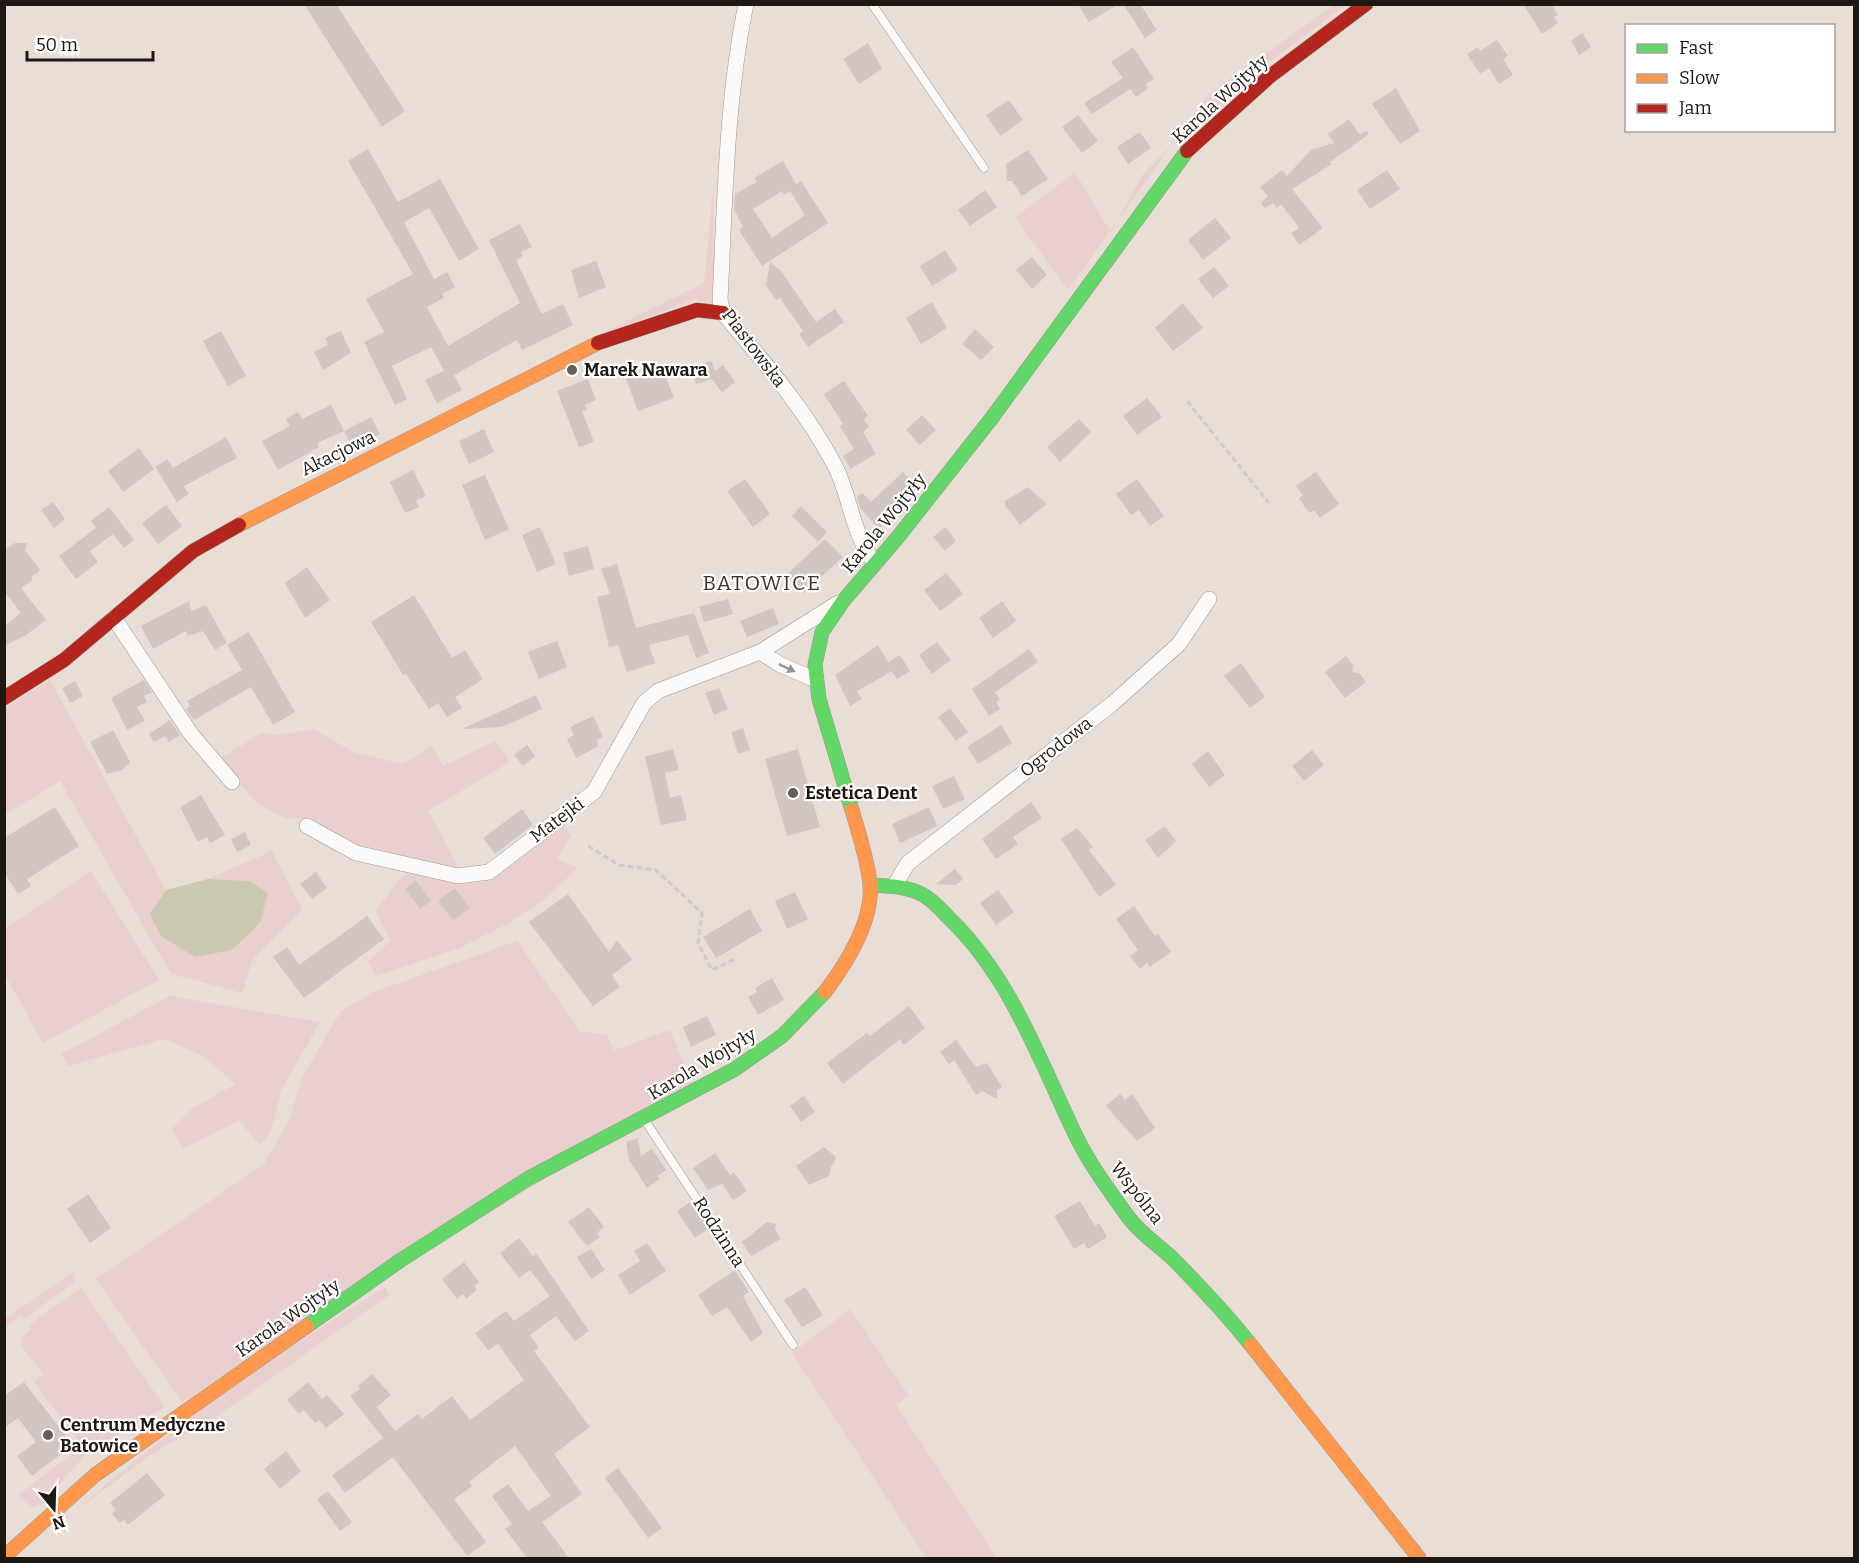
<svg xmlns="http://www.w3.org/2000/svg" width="1859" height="1563" font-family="Bitter,serif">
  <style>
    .green { fill: #e9d0ce }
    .water { fill: #cbcab1 }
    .building { fill: #d1c6c1; fill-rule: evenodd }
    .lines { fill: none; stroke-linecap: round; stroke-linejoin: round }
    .lane-casing { stroke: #9d9690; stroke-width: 9 }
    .street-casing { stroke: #9d9690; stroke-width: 16 }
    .fast-casing { stroke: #9d9690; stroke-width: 15 }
    .slow-casing { stroke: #9d9690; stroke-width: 15 }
    .jam-casing { stroke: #9d9690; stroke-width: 15 }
    .path { stroke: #cfcdcb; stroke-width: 3; stroke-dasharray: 6 3; stroke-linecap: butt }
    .lane { stroke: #fcfaf9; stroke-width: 8 }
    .street { stroke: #fcfaf9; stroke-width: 15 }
    .fast { stroke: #63d668; stroke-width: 14 }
    .slow { stroke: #ff974d; stroke-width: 14 }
    .jam { stroke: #b3261e; stroke-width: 14 }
    .oneway { fill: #989492 }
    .poi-dot { fill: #655d57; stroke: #fff; stroke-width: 2 }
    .labels { text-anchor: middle; stroke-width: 4.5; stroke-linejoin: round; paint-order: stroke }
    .street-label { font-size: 18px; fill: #1e1813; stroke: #fff }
    .poi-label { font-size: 18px; font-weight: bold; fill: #1e1813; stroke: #fff; text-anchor: start }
    .quarter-label { font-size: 21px; letter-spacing: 1.5px; fill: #423429; stroke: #fff }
  </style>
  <rect width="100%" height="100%" fill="#e8ded6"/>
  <path class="green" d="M1335,4L1346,5L1268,63L1172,145L1068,290L1015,217L1075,172L1111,233L1143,174L1172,145L1208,95Z
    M713,188L715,304L696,299L590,339L704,283Z
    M50,680L166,890L150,914L249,881L208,879L272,851L302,910L253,959L242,993L171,974L60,781L5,815V708Z
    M314,729L353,752L403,764L432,746L443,766L495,741L510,762L428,811L460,870L358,848L322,825L305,819L284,818L258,804L218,760L261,733L278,735Z
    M562,823L571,836L557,859L578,868L544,900L507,924L462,947L377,976L367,962L391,940L375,911L402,877L409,873L464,884L485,882Z
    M91,871L159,980L43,1043L5,975V929Z
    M517,941L580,1031L607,1035L614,1050L670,1030L693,1088L182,1402L96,1279L264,1164L289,1121L301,1079L341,1011L373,992Z
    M170,996L320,1022L282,1089L272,1129L260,1145L239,1121L183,1149L172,1128L194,1107L235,1084L203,1056L164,1039L68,1066L61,1054Z
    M74,1271L75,1282L24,1319L21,1315L5,1328V1319Z
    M385,1287L389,1295L209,1422L156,1451L74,1512C170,1428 277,1354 385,1287Z
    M81,1288L165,1407L112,1438L94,1453L89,1451L42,1504L32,1508L18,1495L82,1446L34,1382L43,1374L22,1347L21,1339L31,1329L29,1325Z
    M850,1309L909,1396L896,1405L997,1558H926L792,1353Z"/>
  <path class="water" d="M208,879L249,881L268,893L260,923L232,950L195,957L161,936L150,914L166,890Z"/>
  <path class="building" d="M304,4H336L405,111L382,127Z
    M1078,4H1119L1089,22Z
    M1123,4H1140L1157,30L1145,38Z
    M1523,4H1551L1558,15L1554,17L1558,23L1542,34Z
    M1582,33L1591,47L1579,55L1571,41Z
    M1497,40L1508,56L1503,59L1513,75L1499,84L1489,68L1480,74L1467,54L1478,47L1480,51Z
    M868,43L882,69L859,84L843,59Z
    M1133,47L1154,79L1146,84L1148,88L1136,97L1130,89L1092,114L1084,103L1123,78L1111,62Z
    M1396,88L1420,131L1400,144L1372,104Z
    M1009,100L1023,120L1000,136L986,115Z
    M1078,115L1098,141L1082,153L1062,127Z
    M1349,119L1359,134L1367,131L1369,134L1330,162L1332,164L1292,189L1323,228L1299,245L1291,233L1299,228L1281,204L1277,208L1273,203L1265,208L1261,203L1268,196L1260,187L1282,170L1287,176L1311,150L1334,143L1328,134Z
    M1140,132L1151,148L1128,164L1117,147Z
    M368,149L398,202L440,179L479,249L459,261L429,208L404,222L434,279L447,272L455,287L442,294L444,298L427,307L448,346L520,303L489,240L520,224L532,247L521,252L523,256L516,260L542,314L563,304L573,325L522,350L517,340L454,375L462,390L437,403L425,380L444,371L431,347L392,366L407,399L395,405L364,342L384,332L366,299L413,274L348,161Z
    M1028,150L1048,179L1022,196L1012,181H1007L1006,164Z
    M783,161L796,184L801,181L828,223L762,266L739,230L743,227L734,209L735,194L757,182L754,178ZM782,191L784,195L790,191L805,215L772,238L753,209Z
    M1387,170L1400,189L1370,209L1357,190Z
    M985,190L997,207L970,226L958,210Z
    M1215,218L1231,238L1203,260L1188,240Z
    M945,250L958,270L932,286L920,266Z
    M1032,257L1047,275L1032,289L1016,270Z
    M596,261L606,287L579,298L571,270Z
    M770,262L781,271L816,322L835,309L844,322L808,347L799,334L803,331L780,298L776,300L766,285Z
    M1214,267L1229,286L1213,298L1198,279Z
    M932,302L947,328L921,344L906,318Z
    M1183,303L1203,328L1173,351L1155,328Z
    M975,329L994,347L981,360L962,344Z
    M221,331L246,376L228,386L203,341Z
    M341,331L351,353L323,370L314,352L328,345L325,338Z
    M711,361L715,371L723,365L735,382L722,392L712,379L696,384L691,368Z
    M661,365L674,398L638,411L626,379Z
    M588,379L596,400L585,405L587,410L582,411L594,442L579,447L557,391Z
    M844,381L868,416L864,419L869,427L863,432L876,454L850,469L843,456L854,449L840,426L843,424L824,394Z
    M1147,398L1162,417L1137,435L1123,416Z
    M331,405L344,431L317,443L319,447L278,470L262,441L290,426L286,419L298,412L302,419Z
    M922,415L936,430L920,445L906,430Z
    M371,417L380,434L352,448L344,431Z
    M1079,419L1091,432L1060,462L1047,447Z
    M484,429L494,452L469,464L459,441Z
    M226,437L237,458L184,486L189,494L177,502L155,467L167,459L173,468Z
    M139,448L154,469L123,492L108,471Z
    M413,470L426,496L416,501L419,507L405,513L390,482Z
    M903,472L919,488L879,529L860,508L857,497L862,493L871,502Z
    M1316,472L1339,504L1320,518L1314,510L1310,513L1304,506L1299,498L1303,495L1296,486Z
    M485,475L509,529L485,540L462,485Z
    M745,479L770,514L753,527L727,491Z
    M1137,479L1164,516L1150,526L1139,510L1131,515L1116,494Z
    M1028,487L1047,504L1020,525L1005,505V501Z
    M53,502L65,519L54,528L41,510Z
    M166,505L182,526L158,544L142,523Z
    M801,506L827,532L818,542L792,516Z
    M109,507L134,540L124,548L113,534L90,551L98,562L76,579L59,556L96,528L91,521Z
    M540,527L556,564L537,572L522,535Z
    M945,527L956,541L945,551L933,537Z
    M825,539L843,557L804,593L787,574Z
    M15,543H27L25,550L40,570L31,577L33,580L21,588L46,620L26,635L4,646V626L21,613L4,591V550Z
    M588,546L594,569L569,576L563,553Z
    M617,564L636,628L694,613L709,653L696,658L688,635L649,645L655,663L627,672L618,645L609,647L597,597L610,594L601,569Z
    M307,567L330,600L305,618L285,583Z
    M946,573L963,594L940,611L924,590Z
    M414,595L452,658L465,650L483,679L455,697L462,708L447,717L438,703L429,709L406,674L403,675L371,622Z
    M728,599L733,614L704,622L699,607Z
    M189,601L191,611L206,605L227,643L215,650L203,631L188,636L186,631L153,649L141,626Z
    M1002,601L1016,621L993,638L979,618Z
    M773,608L779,624L747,637L740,621Z
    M249,632L295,712L273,725L251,687L194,720L186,709L190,706L187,701L242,670L227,645Z
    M557,641L567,667L539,679L528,652Z
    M937,642L951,660L932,674L919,655Z
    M878,645L888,662L900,655L910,671L897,679L892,671L857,691L862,699L850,706L835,675Z
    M1029,649L1038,662L995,692L1000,700L996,702L1000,709L989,716L972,689Z
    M1346,656L1353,665L1352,672L1359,673L1366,682L1345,698L1325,672Z
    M1241,663L1265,697L1250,708L1224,676Z
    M144,680L152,692L144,696L147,702L137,707L145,721L127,730L111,698Z
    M75,681L83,696L70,703L62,688Z
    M719,688L728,709L714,715L705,693Z
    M536,695L542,709L502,727L462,729Z
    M950,708L968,732L956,741L938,717Z
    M593,716L603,737L596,740L599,746L576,758L567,739L574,735L570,727Z
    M170,720L180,735L169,742L165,736L154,742L149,734Z
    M1001,725L1012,743L978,764L967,747Z
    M743,728L750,750L738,754L731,732Z
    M113,730L130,762L122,770L107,774L90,742Z
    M527,745L535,756L523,766L514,755Z
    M673,749L679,770L665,773L670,798L681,795L687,820L661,825L645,757Z
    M798,749L820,827L787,836L765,759Z
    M1312,750L1324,765L1304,781L1292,766Z
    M1208,751L1225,775L1209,787L1192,764Z
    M954,776L965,799L943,809L932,786Z
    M201,795L225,835L210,843L207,837L198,842L180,807Z
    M1031,802L1042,818L1013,837L1018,844L996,859L982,839Z
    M55,807L79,846L27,879L31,886L18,894L4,872V838Z
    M929,807L937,826L900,843L892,824Z
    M522,809L533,825L495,854L483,838Z
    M1165,826L1176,841L1158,858L1145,840Z
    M1077,828L1093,847L1089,850L1116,885L1099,897L1061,839Z
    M245,832L251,845L237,852L231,839Z
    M955,869L963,879L956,885L936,884Z
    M316,872L327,888L312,899L300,884Z
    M416,880L431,901L420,909L405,889Z
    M455,888L470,908L453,920L438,901Z
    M998,890L1014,912L996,925L980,903Z
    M795,892L808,919L787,929L775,901Z
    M568,894L609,952L617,940L632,960L612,975L620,987L593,1006L529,922Z
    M1134,906L1155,936L1158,934L1171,952L1150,967L1147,963L1140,969L1130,956L1138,950L1116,919Z
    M750,909L762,931L716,958L703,937Z
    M367,916L384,939L304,998L273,957L287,947L299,965Z
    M772,978L784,1000L758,1015L748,997L757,992L755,988Z
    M909,1006L925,1028L904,1045L900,1039L843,1084L827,1063L867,1033L870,1036Z
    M707,1016L716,1035L691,1047L683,1027Z
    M956,1040L976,1067L987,1063L1002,1087L997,1090V1099L982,1091L976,1095L954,1060L949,1064L940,1052Z
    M1120,1094L1125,1100L1132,1094L1155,1128L1137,1141L1106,1106Z
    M804,1096L815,1112L801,1122L790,1106Z
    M638,1138L641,1156L652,1149L666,1170L657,1176L660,1179L647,1188L629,1160L626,1142Z
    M824,1147L836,1157L834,1163L831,1166L829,1176L809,1185L796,1166Z
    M715,1153L730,1175L734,1172L747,1191L733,1200L722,1184L708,1190L693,1168Z
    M88,1194L111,1228L90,1243L67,1209Z
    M1080,1201L1095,1226L1099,1223L1107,1237L1088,1249L1084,1243L1074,1249L1054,1216Z
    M690,1202L708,1229L695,1238L677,1211Z
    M589,1207L604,1227L597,1233L600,1237L587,1246L568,1222Z
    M767,1222L776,1224L775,1229L781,1239L751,1256L742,1242Z
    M519,1238L533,1256L536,1253L589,1331L575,1341L556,1316L530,1335L539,1348L534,1351L590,1427L554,1454L582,1494L542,1522L569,1558H527L505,1529L512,1524L492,1496L508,1484L528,1511L551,1496L515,1446L469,1482L472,1486L454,1499L486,1542L467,1556L393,1457L345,1493L332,1475L383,1438L350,1396L360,1389L358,1386L372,1374L391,1395L377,1407L395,1431L418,1414L422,1419L452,1396L470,1420L524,1380L498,1344L488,1350L475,1333L506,1311L514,1321L550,1296L530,1270L519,1278L500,1253Z
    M647,1243L666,1271L630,1295L618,1275L640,1261L634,1251Z
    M591,1249L605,1270L591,1279L577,1257Z
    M464,1262L479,1282L474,1286L477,1290L466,1299L463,1294L457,1299L442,1279Z
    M735,1270L749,1292L743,1296L763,1333L751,1342L727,1307L712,1316L698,1295Z
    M805,1287L823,1315L802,1327L784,1300Z
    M24,1382L73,1445L32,1476L17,1456L36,1442L18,1418L4,1428V1396Z
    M308,1382L322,1399L327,1395L344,1414L326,1428L319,1420L315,1423L304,1410L299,1414L287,1400Z
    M286,1451L301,1471L280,1489L264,1469Z
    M618,1468L662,1528L648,1538L605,1478Z
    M147,1473L165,1495L128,1525L124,1520L120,1523L112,1514L116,1510L110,1503Z
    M328,1491L352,1522L340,1531L317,1499Z"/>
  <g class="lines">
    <defs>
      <path id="lane" d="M872,4L984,168
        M644,1119L793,1345"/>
      <path id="street" d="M746,4C726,102 725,201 720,300L723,313C763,361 806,410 835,466C851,497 852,535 875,563
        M114,618L191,734L232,782
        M760,652L781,665L816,680
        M307,826L356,853L458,876L489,872L594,792L644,703L658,691L760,652L838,603
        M894,886L908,863L1112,704L1179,644L1209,599"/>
      <path id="fast" d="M852,810L819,699L815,665L822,632L844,600L898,537L991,419L1187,151
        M870,885C887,886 907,886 923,895C933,900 942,911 950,919C1012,979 1040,1062 1077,1138C1090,1165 1111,1193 1129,1218C1141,1234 1157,1244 1172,1258C1200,1286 1226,1314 1251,1345
        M307,1326L401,1260L529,1178L735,1069L782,1036L825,992"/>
      <path id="slow" d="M239,525L598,343
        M825,992C846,964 874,921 870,883C867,858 859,834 852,810
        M1251,1345L1419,1558
        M4,1557L95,1475L307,1326"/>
      <path id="jam" d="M1187,151L1269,77L1366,4
        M598,343L697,310L723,313
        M4,698L64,660L193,551L239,525"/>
    </defs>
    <use href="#lane" class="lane-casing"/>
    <use href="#street" class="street-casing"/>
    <use href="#fast" class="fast-casing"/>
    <use href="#slow" class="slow-casing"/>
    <use href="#jam" class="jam-casing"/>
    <path class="path" d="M1187,401L1269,503
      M588,846L619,865L656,870L702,913L698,943L712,970L735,959"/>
    <use href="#lane" class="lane"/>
    <use href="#street" class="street"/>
    <use href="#fast" class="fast"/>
    <use href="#slow" class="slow"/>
    <use href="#jam" class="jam"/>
  </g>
  <defs><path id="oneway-solid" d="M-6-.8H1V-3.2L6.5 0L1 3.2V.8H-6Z" transform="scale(1.5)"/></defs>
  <use class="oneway" href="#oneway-solid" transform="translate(787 668) rotate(25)"/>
  <g class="poi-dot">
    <circle cx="572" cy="370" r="6"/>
    <circle cx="793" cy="793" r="6"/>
    <circle cx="48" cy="1435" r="6"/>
  </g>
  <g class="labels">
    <g class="street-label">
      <text transform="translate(1220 99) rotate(-42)" y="6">Karola Wojtyły</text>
      <text transform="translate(754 348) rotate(53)" y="6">Piastowska</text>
      <text transform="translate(338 453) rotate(-26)" y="6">Akacjowa</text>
      <text transform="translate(884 523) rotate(-51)" y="6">Karola Wojtyły</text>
      <text transform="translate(1056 747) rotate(-38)" y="6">Ogrodowa</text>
      <text transform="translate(557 820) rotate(-37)" y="6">Matejki</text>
      <text transform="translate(702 1064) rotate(-31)" y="6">Karola Wojtyły</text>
      <text transform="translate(1137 1193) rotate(52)" y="6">Wspólna</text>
      <text transform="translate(719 1232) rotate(57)" y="6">Rodzinna</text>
      <text transform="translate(288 1318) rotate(-35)" y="6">Karola Wojtyły</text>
    </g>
    <g class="poi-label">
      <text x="584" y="376">Marek Nawara</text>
      <text x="805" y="799">Estetica Dent</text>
      <text x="60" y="1431">Centrum Medyczne<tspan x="60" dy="21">Batowice</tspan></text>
    </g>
    <g class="quarter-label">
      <text x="762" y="590">BATOWICE</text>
    </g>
  </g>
  <rect width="1859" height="1563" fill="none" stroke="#1e1813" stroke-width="12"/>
  <rect x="1625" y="24" width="210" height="108" fill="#ffffff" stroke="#a5a3a1" stroke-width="1.5"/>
  <rect x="1637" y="44" width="30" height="9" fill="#63d668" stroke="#a5a3a1" stroke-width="1.5"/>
  <text x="1679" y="54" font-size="18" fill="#1e1813">Fast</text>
  <rect x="1637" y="74" width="30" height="9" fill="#ff974d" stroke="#a5a3a1" stroke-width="1.5"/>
  <text x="1679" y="84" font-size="18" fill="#1e1813">Slow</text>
  <rect x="1637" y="104" width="30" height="9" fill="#b3261e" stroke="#a5a3a1" stroke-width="1.5"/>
  <text x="1679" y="114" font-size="18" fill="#1e1813">Jam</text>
  <g transform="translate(54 1509) rotate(161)" stroke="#ffffff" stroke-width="4.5" paint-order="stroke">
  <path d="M0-4.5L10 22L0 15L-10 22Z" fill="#1e1813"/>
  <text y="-9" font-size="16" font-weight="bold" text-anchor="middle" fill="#1e1813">N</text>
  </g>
  <path d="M27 51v9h126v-9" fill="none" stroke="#1e1813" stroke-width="3"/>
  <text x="36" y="51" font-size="18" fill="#1e1813" stroke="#ffffff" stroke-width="4.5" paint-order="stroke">50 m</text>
</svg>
